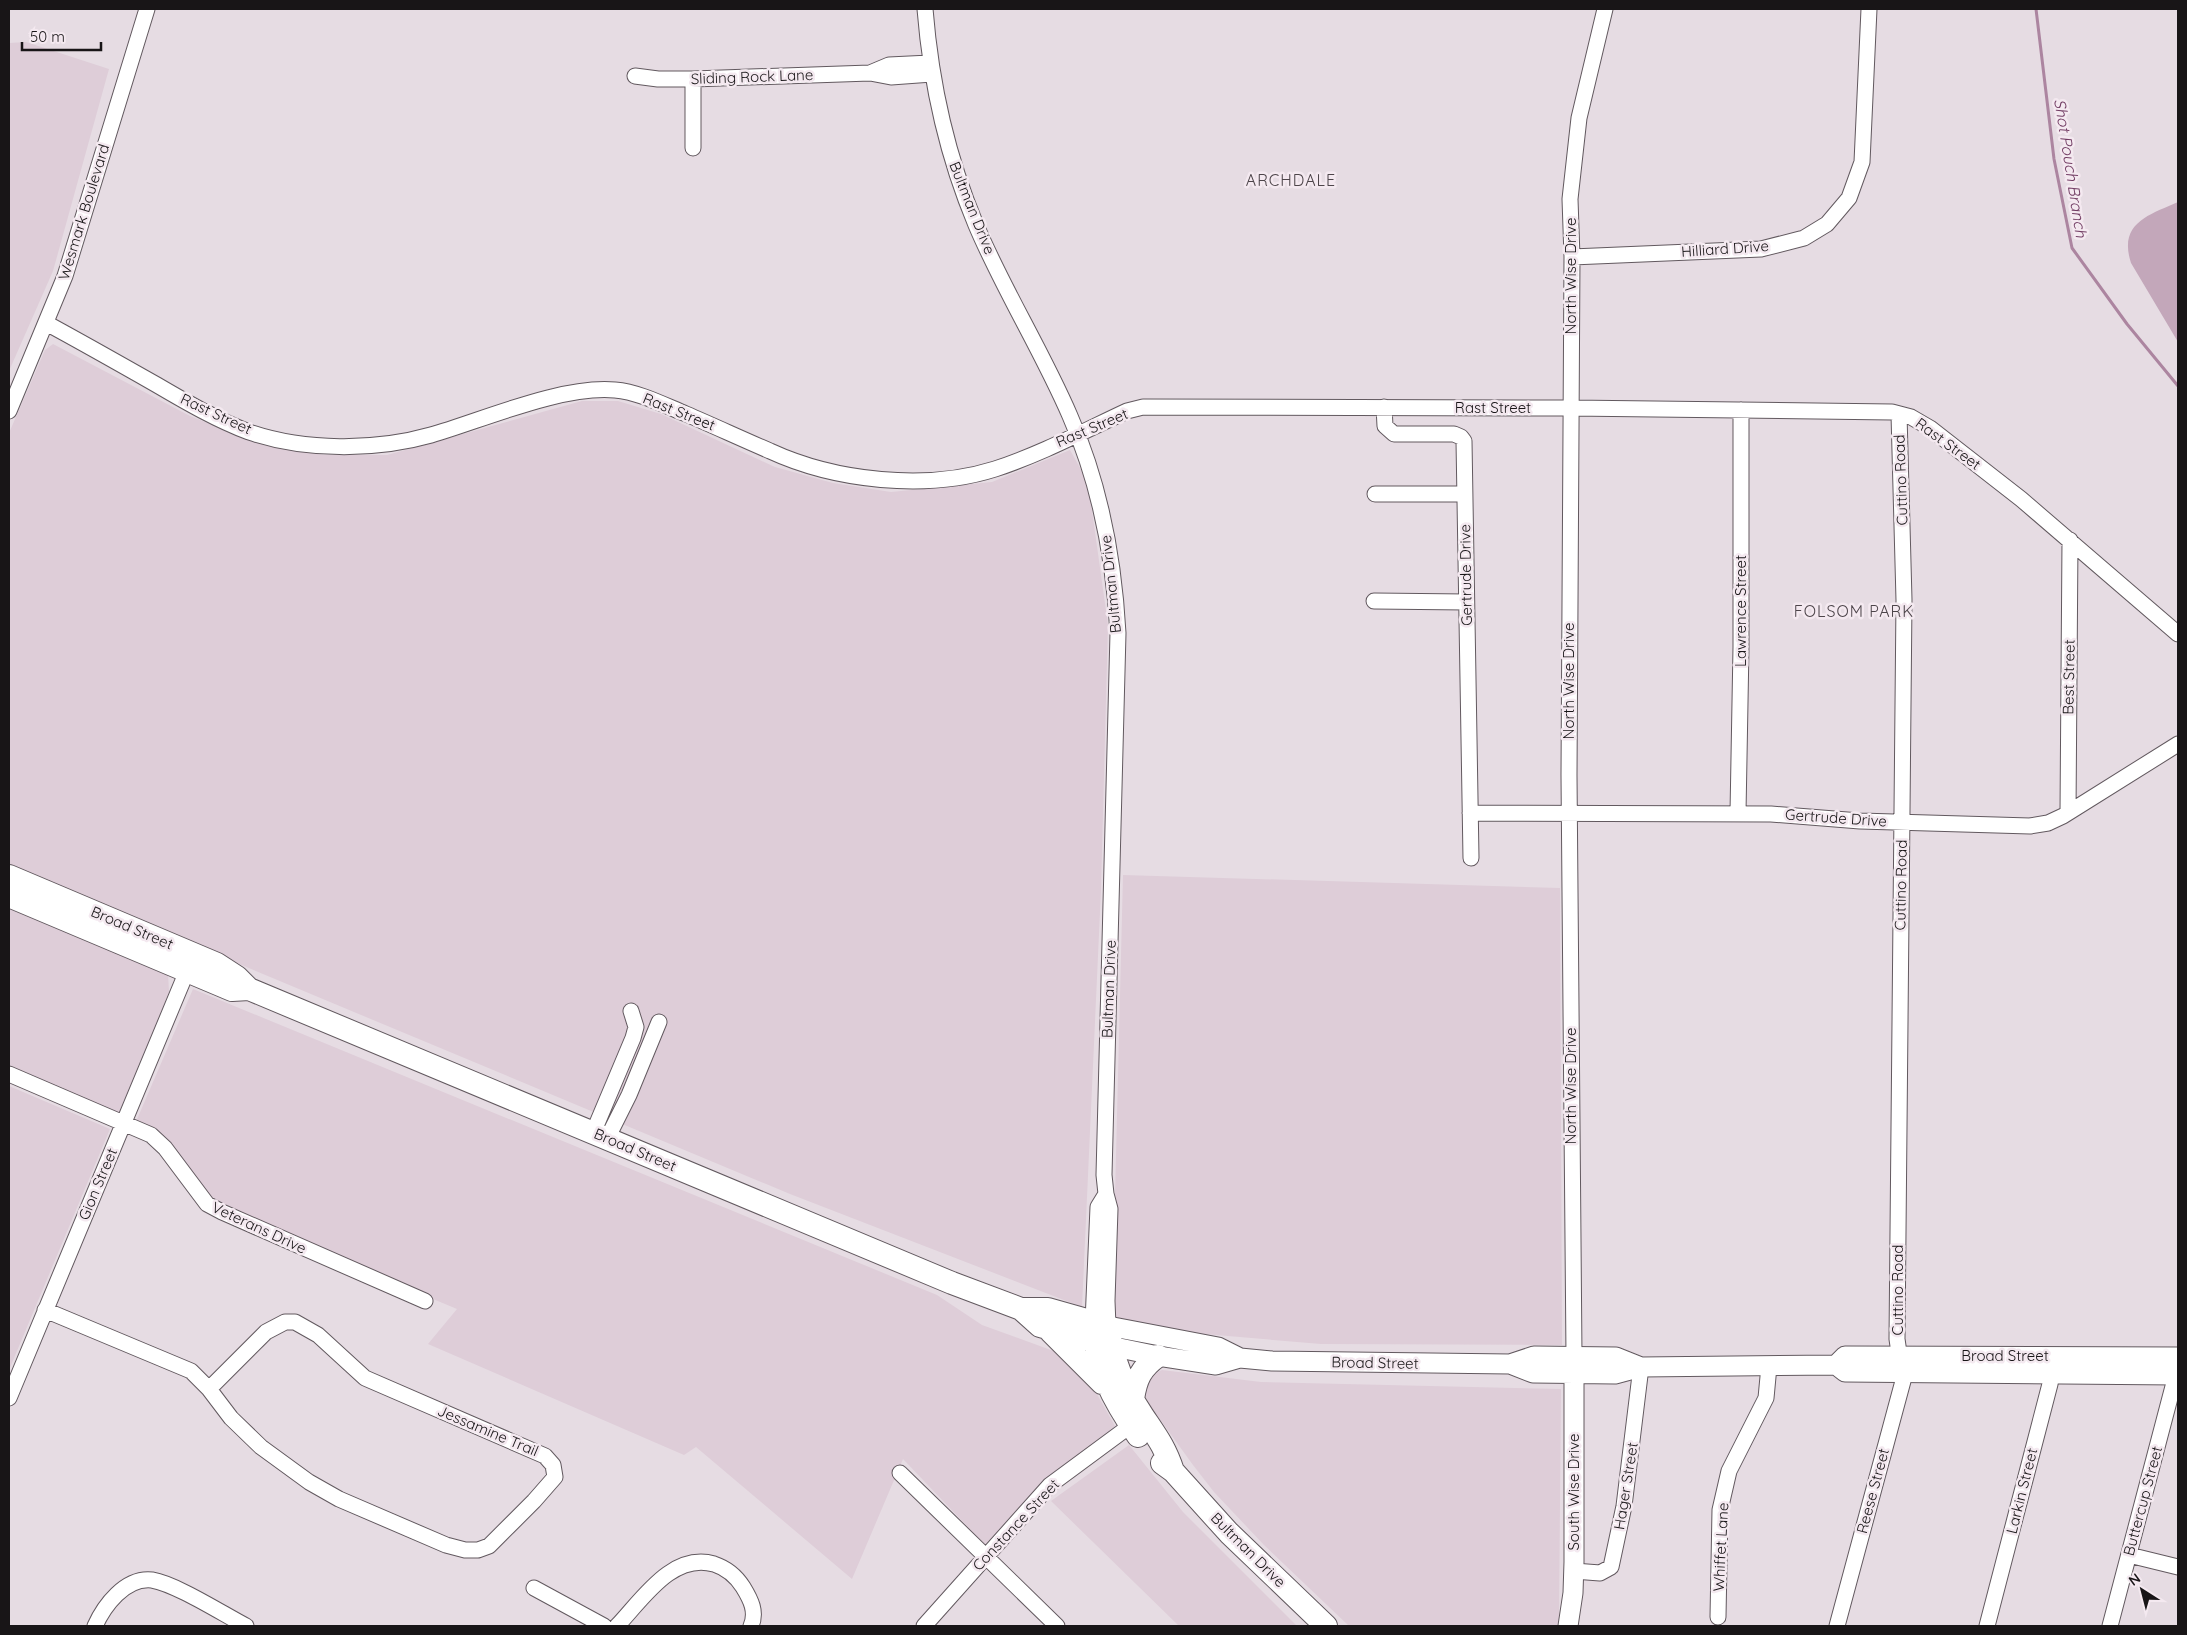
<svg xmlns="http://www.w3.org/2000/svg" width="2187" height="1635" font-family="Quicksand,sans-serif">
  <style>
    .built { fill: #decdd8 }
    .green { fill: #c3a7ba }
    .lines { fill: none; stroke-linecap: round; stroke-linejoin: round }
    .stream { stroke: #ac85a0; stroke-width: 3 }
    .minor-casing { stroke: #62595f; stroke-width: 17 }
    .major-casing { stroke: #62595f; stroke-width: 21 }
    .highway-casing { stroke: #62595f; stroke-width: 24 }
    .minor { stroke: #fff; stroke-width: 15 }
    .major { stroke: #fff; stroke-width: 19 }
    .highway { stroke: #fff; stroke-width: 22 }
    .labels { text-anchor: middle; stroke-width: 5; stroke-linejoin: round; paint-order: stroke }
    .street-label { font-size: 15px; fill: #181517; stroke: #f4e9f0 }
    .water-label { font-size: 16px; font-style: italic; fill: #713c63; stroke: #f4e9f0 }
    .neighbourhood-label { font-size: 16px; letter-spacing: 1px; fill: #4d454a; stroke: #f4e9f0 }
  </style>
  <rect width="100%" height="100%" fill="#e6dce3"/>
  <path class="built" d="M26,42L109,69L53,271L9,371V43Z
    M53,344L190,416L267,446L324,455H387L582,401H618L661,414L775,467L833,483L891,492L992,482L1070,450L1088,482L1108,625L1101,890L1082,1307L790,1194L9,868V433L45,350Z
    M1123,875L1560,888L1562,1345L1321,1344L1181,1332L1112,1317Z
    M9,907L168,974L169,992L120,1114L9,1067Z
    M193,989L937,1295L982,1325L1059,1353L1085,1373L1115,1426L1039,1487L987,1547L903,1459L852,1579L696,1447L684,1455L428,1344L457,1309L220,1210L135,1124Z
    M9,1086L110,1129L9,1370Z
    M1162,1370L1261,1382L1561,1389L1559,1619L1557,1626H1349L1264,1545L1214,1492L1193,1465L1151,1407L1144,1394L1152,1375Z
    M1129,1445L1183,1512L1297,1626H1179L1051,1501Z"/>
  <path class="green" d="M2178,202V342L2131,263C2118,223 2149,215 2178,202Z"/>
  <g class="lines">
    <path class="stream" d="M2036,9L2054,159L2072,248L2127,324L2178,386"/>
    <defs>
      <path id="minor" d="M925,9C931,84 947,156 976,225C1004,291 1042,351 1070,416C1100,484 1114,559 1118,633L1104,1175L1106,1194L1110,1209L1107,1301L1108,1326
        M930,63L889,65L870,73L891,77L932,74
        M635,76L658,79H693L870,73
        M693,79V148
        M1572,257L1761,249L1804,238L1827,224L1849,198L1862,162L1869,9
        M46,323C83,343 120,364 157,385C186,402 217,420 249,432C304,451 375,451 431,435C483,420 562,385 615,390C639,392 664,405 686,414C714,426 742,439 770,451C835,481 926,491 995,469C1041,454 1084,431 1127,411L1143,407L1571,408L1892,412L1911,417L1930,428L2021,499L2178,634
        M1384,407L1385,426L1394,434H1454L1461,437L1464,441L1471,858
        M9,411L65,276L147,9
        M1375,494H1465
        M1374,601L1466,602
        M1470,813L1771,814L1860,821L2030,826L2048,823L2063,816L2178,744
        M1738,813L1741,647V410
        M2068,813L2070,540
        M9,1074L151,1135L165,1148L207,1204L222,1212L425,1301
        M593,1133L633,1038L636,1027L631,1011
        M607,1139L629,1095L659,1022
        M45,1310L191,1371L209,1389
        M285,1322H295L318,1335L365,1378L545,1456L553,1465L555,1477L534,1501L489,1546L478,1550H465L446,1545L339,1499L309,1482L261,1447L231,1418L209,1389L266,1332Z
        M1093,1322L1098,1207L1106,1194
        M1574,1356L1569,775L1572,257L1570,199L1579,118L1605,9
        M9,1398L187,971
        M900,1473L1057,1626
        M2129,1555L2178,1567
        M1574,1571L1600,1573L1611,1567L1624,1506L1641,1367
        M534,1588L604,1626
        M1718,1617L1720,1510L1729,1471L1766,1398L1769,1366
        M95,1626C104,1606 125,1577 152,1580C176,1584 223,1614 246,1626
        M617,1626C642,1600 672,1552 714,1564C726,1568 736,1576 743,1587C751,1600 757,1612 751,1626
        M924,1626L1050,1485L1138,1420
        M1837,1626L1903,1381L1897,1339L1904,600L1899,414
        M1987,1626L2050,1384L2052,1374L2051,1364
        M2110,1626L2176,1375"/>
      <path id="major" d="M1108,1326L1218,1347L1240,1358L1272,1361L1510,1364L1534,1356L1616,1357L1641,1367
        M1110,1346L1158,1356L1216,1365L1240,1358
        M1510,1364L1533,1373L1615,1374L1641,1367L1836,1365L1845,1372L2178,1375
        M1836,1365L1845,1356L2178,1357
        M1568,1626L1573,1593L1574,1562V1361"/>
      <path id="highway" d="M9,876L217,964L237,977L249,989L952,1283L1021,1309H1048L1108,1326C1112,1359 1125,1389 1143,1416C1157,1437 1165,1447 1173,1471
        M9,896L232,990L249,989
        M1021,1309L1040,1326L1106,1345
        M1093,1322C1095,1367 1113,1400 1138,1436
        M1051,1332L1102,1383
        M1133,1399C1136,1379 1141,1368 1158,1356
        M1162,1463L1173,1471L1229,1533L1326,1626"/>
    </defs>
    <use href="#minor" class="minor-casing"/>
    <use href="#major" class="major-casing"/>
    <use href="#highway" class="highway-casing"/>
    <use href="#minor" class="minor"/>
    <use href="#major" class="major"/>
    <use href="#highway" class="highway"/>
  </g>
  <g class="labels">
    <g class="street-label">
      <text transform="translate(752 77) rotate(-2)" y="5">Sliding Rock Lane</text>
      <text transform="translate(972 208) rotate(68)" y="5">Bultman Drive</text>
      <text transform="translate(84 212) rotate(-73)" y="5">Wesmark Boulevard</text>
      <text transform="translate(1725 249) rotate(-4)" y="5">Hilliard Drive</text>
      <text transform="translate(1571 276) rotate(-90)" y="5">North Wise Drive</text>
      <text x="1493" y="413">Rast Street</text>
      <text transform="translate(679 412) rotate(22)" y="5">Rast Street</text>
      <text transform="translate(216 414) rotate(25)" y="5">Rast Street</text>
      <text transform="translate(1092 428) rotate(-23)" y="5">Rast Street</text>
      <text transform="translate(1948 444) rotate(36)" y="5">Rast Street</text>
      <text transform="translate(1901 480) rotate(-92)" y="5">Cuttino Road</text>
      <text transform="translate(1466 575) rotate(-91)" y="5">Gertrude Drive</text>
      <text transform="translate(1111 584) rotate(-96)" y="5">Bultman Drive</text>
      <text transform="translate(1741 611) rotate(-90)" y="5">Lawrence Street</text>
      <text transform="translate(2069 677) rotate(-89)" y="5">Best Street</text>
      <text transform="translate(1569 681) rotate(-90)" y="5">North Wise Drive</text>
      <text transform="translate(1836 818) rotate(4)" y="5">Gertrude Drive</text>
      <text transform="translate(1901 885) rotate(-89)" y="5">Cuttino Road</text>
      <text transform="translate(132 928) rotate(23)" y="5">Broad Street</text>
      <text transform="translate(1109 989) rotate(-88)" y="5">Bultman Drive</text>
      <text transform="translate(1571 1086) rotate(-90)" y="5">North Wise Drive</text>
      <text transform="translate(635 1150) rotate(23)" y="5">Broad Street</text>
      <text transform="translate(98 1184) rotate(-67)" y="5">Gion Street</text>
      <text transform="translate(259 1228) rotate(25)" y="5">Veterans Drive</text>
      <text transform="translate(1898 1290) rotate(-90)" y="5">Cuttino Road</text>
      <text x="2005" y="1361">Broad Street</text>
      <text transform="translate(1375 1363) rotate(1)" y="5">Broad Street</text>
      <text transform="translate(488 1431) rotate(23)" y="5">Jessamine Trail</text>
      <text transform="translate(1626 1486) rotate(-81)" y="5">Hager Street</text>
      <text transform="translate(1873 1491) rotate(-75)" y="5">Reese Street</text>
      <text transform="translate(2022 1491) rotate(-76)" y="5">Larkin Street</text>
      <text transform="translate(1574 1492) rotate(-90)" y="5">South Wise Drive</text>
      <text transform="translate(2143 1501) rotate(-75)" y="5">Buttercup Street</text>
      <text transform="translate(1016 1525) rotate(-47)" y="5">Constance Street</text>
      <text transform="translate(1721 1547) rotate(-87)" y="5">Whiffet Lane</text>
      <text transform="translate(1248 1550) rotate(45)" y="5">Bultman Drive</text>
    </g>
    <g class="water-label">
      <text transform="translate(2071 168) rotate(81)" y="6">Shot Pouch Branch</text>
    </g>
    <g class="neighbourhood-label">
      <text x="1291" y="186">ARCHDALE</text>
      <text x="1854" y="617">FOLSOM PARK</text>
    </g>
  </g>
  <rect width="2187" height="1635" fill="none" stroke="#181517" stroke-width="20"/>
  <g transform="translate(2142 1590) rotate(324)" stroke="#f4e9f0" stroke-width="4" paint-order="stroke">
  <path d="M0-4L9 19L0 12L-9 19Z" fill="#181517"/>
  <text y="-8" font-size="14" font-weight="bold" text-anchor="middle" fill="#181517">N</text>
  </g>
  <path d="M22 42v8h79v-8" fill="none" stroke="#181517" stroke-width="2.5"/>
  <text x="30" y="42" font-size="15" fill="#181517" stroke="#f4e9f0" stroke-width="4" paint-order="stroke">50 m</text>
</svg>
